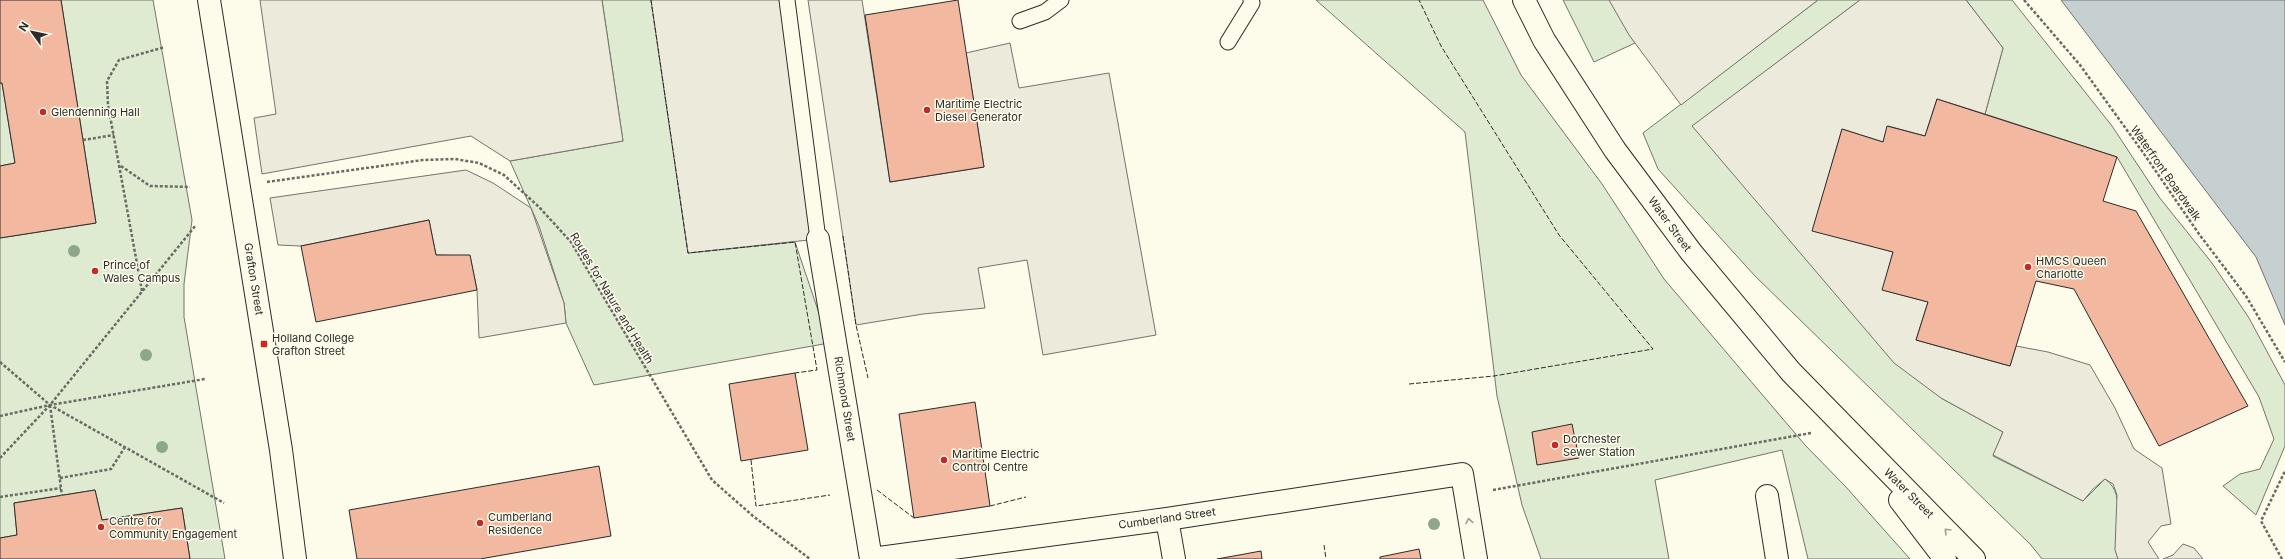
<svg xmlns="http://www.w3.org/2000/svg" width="2285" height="559" font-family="Inter,sans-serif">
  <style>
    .green { fill: #deebd1; stroke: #74746e }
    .parking { fill: #eceadb; stroke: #74746e }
    .water { fill: #c7d0d0; stroke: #74746e }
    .building { fill: #f2b8a0; stroke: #2b2b2b }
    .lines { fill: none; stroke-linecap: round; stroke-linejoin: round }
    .service-casing { stroke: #2b2b2b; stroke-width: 17 }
    .minor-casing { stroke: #2b2b2b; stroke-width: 24 }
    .tertiary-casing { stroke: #2b2b2b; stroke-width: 24 }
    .primary-casing { stroke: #2b2b2b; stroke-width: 24 }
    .path { stroke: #6a6964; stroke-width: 2.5; stroke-dasharray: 3 2; stroke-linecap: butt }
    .service { stroke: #fdfbea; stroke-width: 15 }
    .minor { stroke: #fdfbea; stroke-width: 22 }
    .tertiary { stroke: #fdfbea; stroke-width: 22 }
    .primary { stroke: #fdfbea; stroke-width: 22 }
    .fence { stroke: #2b2b2b; stroke-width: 1; stroke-dasharray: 5 2; stroke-linecap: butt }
    .tree { fill: #8ea78a }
    .oneway { stroke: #9e9d94 }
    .poi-dot { fill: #c62828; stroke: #fdfbea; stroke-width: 1.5 }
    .labels { text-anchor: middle; stroke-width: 3; stroke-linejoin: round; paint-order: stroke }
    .poi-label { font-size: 11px; fill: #2b2b2b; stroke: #fdfbea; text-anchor: start }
    .street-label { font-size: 11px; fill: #2b2b2b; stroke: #fdfbea }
  </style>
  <rect width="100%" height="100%" fill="#fdfbea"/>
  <path class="green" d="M61,0H153L192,220L184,284V317L225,559H190L182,508L102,520L95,490L14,503L17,535L0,538V238L96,223Z
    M602,0H651L688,253L795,242L829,343L594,385L566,323L564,303L539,226L510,161L623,141Z
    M1316,0H1483L1521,75L1602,184L1664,279L1805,445L1846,487L1910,559H1808L1782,450L1655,480L1669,559H1541L1522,505L1497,396L1465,132Z
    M1563,0H1611L1635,43L1594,62Z
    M1818,0H1860L1693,126L1941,398L2003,432L1993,456L2083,501L2105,479C2130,496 2109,535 2118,559H2042L2031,545L1755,276L1658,169L1643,133Z
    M1966,0H2012L2112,126L2159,197L2212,263L2249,318L2285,385V446L2256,515L2223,486L2240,474L2260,469L2274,439L2259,397L2117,157L1985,114L2003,48Z
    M0,83H2L15,163L0,166Z"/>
  <path class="parking" d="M260,0H602L623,141L510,161L471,136L262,174L254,118L276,114Z
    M651,0H787L818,239L688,253Z
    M808,0H862L890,182L984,167L966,53L1010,43L1019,88L1109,73L1156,335L1043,355L1027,260L978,268L985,308L923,314L856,325Z
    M1609,0H1818L1681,105L1629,35Z
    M1860,0H1966L2003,48L1985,114L1937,99L1925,136L1888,126L1883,142L1842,129L1813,230L1893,252L1883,290L1928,302L1916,340L2010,366L2016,346L2048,352L2090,365L2115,408L2134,449L2162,468L2171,524L2161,526L2148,542L2159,559H2118L2115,550L2117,495L2113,484L2105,479L2093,489L2083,501L1993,455L2003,432L1941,398L1894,363L1692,126Z
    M466,170L493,183L531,208L564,303L566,323L479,338L477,290L470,256L436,255L429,220L301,246L278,245L270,198Z
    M2183,544L2194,548L2203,559H2163L2173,555Z"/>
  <path class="water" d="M2061,0H2285V325L2256,257Z"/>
  <path class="building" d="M0,0H61L96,223L0,238V166L15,163L2,83H0Z
    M958,0L984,167L890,182L865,15Z
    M1937,99L2117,157L2103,201L2136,211L2248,406L2159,446L2074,289L2036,281L2010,366L1916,340L1928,302L1882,290L1893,252L1812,231L1842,129L1883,142L1887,126L1925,136Z
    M429,220L436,255H470L477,290L316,322L301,246Z
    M795,373L808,450L741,461L729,384Z
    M975,402L990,506L914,518L899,414Z
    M1572,424L1579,458L1537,465L1532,432Z
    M599,466L611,536L480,559H357L349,510Z
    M95,490L102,520L182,508L190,559H0V538L17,535L14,503Z
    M1419,549L1421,559H1380V557Z
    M1261,551L1262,559H1217Z"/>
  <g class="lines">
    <defs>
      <path id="service" d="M787,0L818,239
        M1020,21L1045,12L1061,0
        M1228,42L1252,3L1251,0"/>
      <path id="minor" d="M818,239L871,559
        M1767,496L1777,559
        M1167,519L1174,559
        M872,559L1167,519L1462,474L1476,559"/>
      <path id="tertiary" d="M1524,0L1544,40L1615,150L1691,252L1791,372L1974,559
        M1900,500L1945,559"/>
      <path id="primary" d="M209,0L281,450L295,559"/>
    </defs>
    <use href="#service" class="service-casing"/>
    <use href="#minor" class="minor-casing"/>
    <use href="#tertiary" class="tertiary-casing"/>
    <use href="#primary" class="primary-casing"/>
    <path class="path" d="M2024,0L2080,65L2142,151L2199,234L2246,296L2285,362
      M83,140L114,135
      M121,166L150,186L190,187
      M267,182L423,160L455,159L479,163L504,175L539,207L571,242L712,480L753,516L810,559
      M142,291L108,105L107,81L119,60L165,47
      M0,362L50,405L224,503
      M50,405L62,496
      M0,416L50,405L205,379
      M0,458L50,405L196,225
      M60,478L111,469L125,447
      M1493,490L1811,433
      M0,497L61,488
      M2282,559L2261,521L2285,471"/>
    <use href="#service" class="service"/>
    <use href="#minor" class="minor"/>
    <use href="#tertiary" class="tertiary"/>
    <use href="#primary" class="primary"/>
    <path class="fence" d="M651,0L688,253L795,242L817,370L795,373
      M843,236L856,325L868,378
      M1409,384L1494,376L1653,349L1559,235L1441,46L1419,0
      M751,460L756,506L830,495
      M877,490L914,518
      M990,506L1026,497
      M1324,545L1326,559"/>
  </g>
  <g class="tree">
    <circle cx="74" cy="251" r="6"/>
    <circle cx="146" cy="355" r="6"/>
    <circle cx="162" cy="447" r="6"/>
    <circle cx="1434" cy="524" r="6"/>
  </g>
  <defs><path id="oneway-chevron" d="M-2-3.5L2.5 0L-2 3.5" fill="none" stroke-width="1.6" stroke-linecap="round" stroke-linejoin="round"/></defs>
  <g class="oneway">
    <use href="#oneway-chevron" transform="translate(1469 521) rotate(-100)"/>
    <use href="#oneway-chevron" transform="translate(1947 531) rotate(-135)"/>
  </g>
  <g class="poi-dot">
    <circle cx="927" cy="110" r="4"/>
    <circle cx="43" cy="112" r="4"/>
    <circle cx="2028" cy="267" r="4"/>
    <circle cx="95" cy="271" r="4"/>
    <rect x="260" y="340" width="8" height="8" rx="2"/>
    <circle cx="1555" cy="445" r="4"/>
    <circle cx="944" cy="460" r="4"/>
    <circle cx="480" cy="523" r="4"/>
    <circle cx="101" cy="527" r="4"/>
  </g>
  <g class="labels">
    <g class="poi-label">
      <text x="935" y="108">Maritime Electric<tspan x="935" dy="13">Diesel Generator</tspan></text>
      <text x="51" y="116">Glendenning Hall</text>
      <text x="2036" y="265">HMCS Queen<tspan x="2036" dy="13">Charlotte</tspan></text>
      <text x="103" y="269">Prince of<tspan x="103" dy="13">Wales Campus</tspan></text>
      <text x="272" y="342">Holland College<tspan x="272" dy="13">Grafton Street</tspan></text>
      <text x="1563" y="443">Dorchester<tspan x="1563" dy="13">Sewer Station</tspan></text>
      <text x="952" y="458">Maritime Electric<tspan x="952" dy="13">Control Centre</tspan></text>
      <text x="488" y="521">Cumberland<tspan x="488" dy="13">Residence</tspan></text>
      <text x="109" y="525">Centre for<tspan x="109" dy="13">Community Engagement</tspan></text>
    </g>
    <g class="street-label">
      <text transform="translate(2166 173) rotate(55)" y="4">Waterfront Boardwalk</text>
      <text transform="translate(1670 224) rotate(54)" y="4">Water Street</text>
      <text transform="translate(254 279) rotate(81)" y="4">Grafton Street</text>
      <text transform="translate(612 298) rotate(59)" y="4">Routes for Nature and Health</text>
      <text transform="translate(845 399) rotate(81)" y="4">Richmond Street</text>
      <text transform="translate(1909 493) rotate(45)" y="4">Water Street</text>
      <text transform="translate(1167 518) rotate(-8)" y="4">Cumberland Street</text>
    </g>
  </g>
  <g transform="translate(32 32) rotate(303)" stroke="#fdfbea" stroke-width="3" paint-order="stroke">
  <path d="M0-3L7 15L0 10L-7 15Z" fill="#2b2b2b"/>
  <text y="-6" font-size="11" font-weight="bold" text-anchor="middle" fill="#2b2b2b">N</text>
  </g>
</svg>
